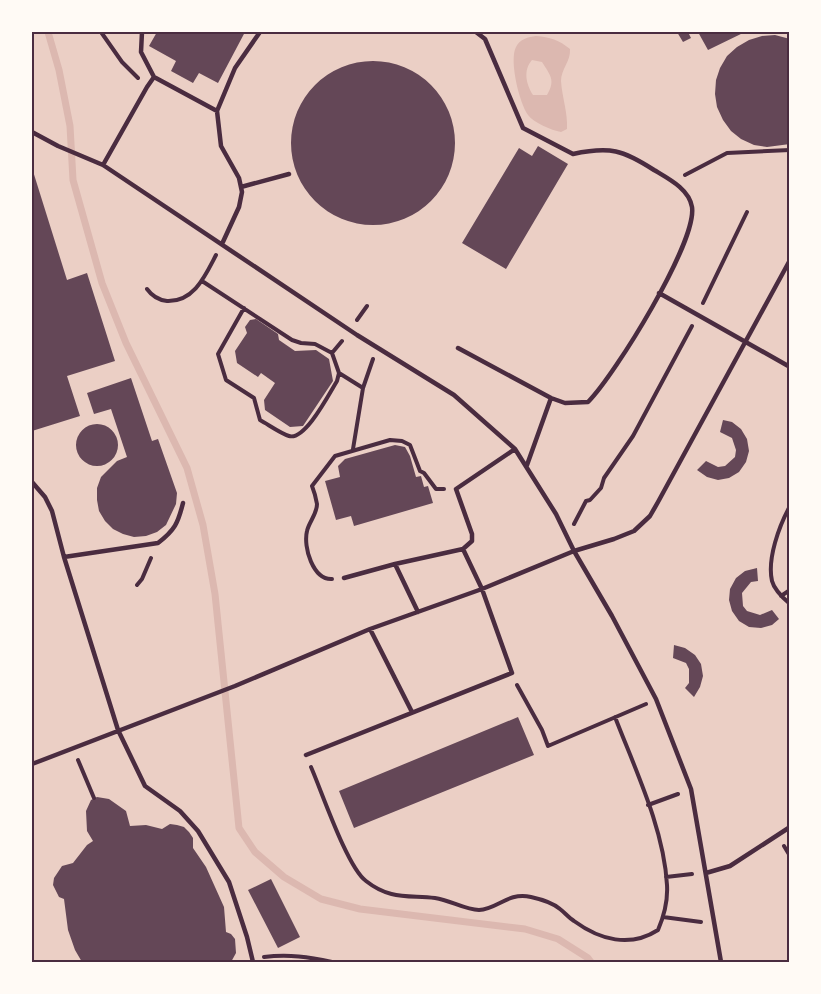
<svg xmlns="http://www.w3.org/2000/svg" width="821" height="994" font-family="'PT Sans',sans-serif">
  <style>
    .green { fill: #ebcfc5 }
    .water { fill: #dcb8b0; fill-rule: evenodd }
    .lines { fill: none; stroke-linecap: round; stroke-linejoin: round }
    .stream { stroke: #dcb8b0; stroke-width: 7 }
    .building { fill: #644757 }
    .path { stroke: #4a2c40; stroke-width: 4 }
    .service { stroke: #4a2c40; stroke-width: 4.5 }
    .neatline { fill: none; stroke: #4a2c40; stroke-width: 2 }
  </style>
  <rect width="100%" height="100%" fill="#f7e1d7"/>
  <path class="green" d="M32,32H789V962H32Z"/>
  <path class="water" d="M536,36C550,37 559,40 570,49C571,61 561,69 561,81C562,97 568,113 567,129L561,132C551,130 534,123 528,115C519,102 509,60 516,47C520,39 528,37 536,36ZM532,60L542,62C550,75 556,80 547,95H533C526,84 523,70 532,60Z"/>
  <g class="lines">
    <path class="stream" d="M48,32L59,70L70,126L73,180L102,283L126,343L187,468L203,525L215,594L239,828L255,852L284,877L321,899L360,909L525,929L558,939L588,958L591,962"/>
  </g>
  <path class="building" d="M157,32H245L218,83L199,73L193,83L171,71L176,61L149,46Z
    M677,32H688L691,38L683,42Z
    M698,32H745L708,50Z
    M775,35L790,39V144L767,147L754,145L741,139L731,131L723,120L717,107L715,94L716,80L720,68L727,56L737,47L749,40L762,36Z
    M291 143a82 82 0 1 1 164 0a82 82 0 1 1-164 0Z
    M538,146L568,164L506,269L462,243L519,148L532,156Z
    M32,168L67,280L87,273L115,361L67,376L80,416L32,431Z
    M256,319L278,334L279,340L295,351L316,350L329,359L333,381L303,426L290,427L265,410L264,400L275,383L261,373L258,377L237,363L235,351L247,333L245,327L250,320Z
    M131,378L152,441L158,439L177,493L176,504L166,525L157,532L146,536L134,537L123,534L113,529L105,521L99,511L97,500V488L101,477L117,461L127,457L111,409L94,414L87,393Z
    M723,420L732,422L741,429L747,439L749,451L746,462L739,472L729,478L718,480L707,477L697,470L706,461L718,467L725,466L735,457L736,450L732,438L720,432Z
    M76 445a21 21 0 1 1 42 0a21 21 0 1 1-42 0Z
    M395,445L405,447L410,456L416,477L421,476L424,487L428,486L433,503L354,526L351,516L336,520L325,481L340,477L338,466L345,459Z
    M757,568L758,581L751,582L742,593L743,606L747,611L760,615L772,610L779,619L772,625L761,628L749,627L739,621L732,611L729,600L730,589L736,578L745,571Z
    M674,645L685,648L695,655L701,664L703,676L700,687L694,697L685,688L689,683V669L686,663L673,658Z
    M518,717L534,755L354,828L339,791Z
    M97,797L109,799L126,811L130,826L146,825L162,829L170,824L177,825L184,827L189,832L193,838V848L206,867L224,907L226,932L231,934L235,939L236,953L231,962H82L75,950L68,930L64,899L59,897L53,885L54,878L62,866L73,863L87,845L93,841L87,831L86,811L91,800Z
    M271,879L300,937L278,948L248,890Z"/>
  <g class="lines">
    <path class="path" d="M101,32L122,62L138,78
      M685,175L727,153L790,150
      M202,281L292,340L301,343L315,344L332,353L339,373L337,381C329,394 305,441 289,436C280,433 269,425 260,420L254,398L226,380L218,354L244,308
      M147,289C152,296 158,300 167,301C194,302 205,276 216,255
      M703,303L747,212
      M357,320L367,306
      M332,353L342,341
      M339,373L363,388
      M353,449L363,388L373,359
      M790,506C779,526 767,559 772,581C774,589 783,598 790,604
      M574,524L586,501L590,500L601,488L604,478L633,436L692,326
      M332,579C313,580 303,547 307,531C309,522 317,514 317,504C316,498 314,491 312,486L335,456L390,440L402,441L410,445L420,471L424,473L436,489H444
      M137,585L142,579L151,558
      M781,596L790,590
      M517,685L542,730L548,746L646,704
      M78,760L94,798
      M311,767C322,792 347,867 366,881C390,900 408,895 435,898C450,900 465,910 479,910C498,909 507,892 531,897C540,899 553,903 560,909C565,913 569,918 574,921C600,940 630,948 658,930C664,916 668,901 667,885C664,829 635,769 615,717
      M648,805L678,794
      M784,846L790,856
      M666,877L692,874
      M663,917L701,922
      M264,957C289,954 309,957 332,962"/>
    <path class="service" d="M142,32L141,52L154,77
      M32,132L58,146L103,165L357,335L454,395L515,449L556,514L574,551L612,616L656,699L691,789L721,962
      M103,165L147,87L154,77L217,111
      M241,187L289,174
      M222,244L239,207L242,192L239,178L221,146L217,111L235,68L260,32
      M659,293L790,367
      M458,348L551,398L565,403L588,402C615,375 697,242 692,207C689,189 669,179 654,170C623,150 610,146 573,154L523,128L485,39L476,32
      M527,465L551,398
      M32,482L45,497L52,511L64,557L118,730L145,786L180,811L198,831L229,882L247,937L253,962
      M64,557L158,543C175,530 178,523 183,503
      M344,578L395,564
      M418,612L395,564L463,549L472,541V534L456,489L515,449
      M370,629L412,712
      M306,755L512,673L482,589L463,549
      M32,764L235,686L370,629L482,589L574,551L614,539L634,531L650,516L658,502L790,260
      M706,873L730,866L790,827"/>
  </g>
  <rect width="821" height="994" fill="none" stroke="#fffaf5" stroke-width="66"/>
  <rect x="33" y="33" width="755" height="928" class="neatline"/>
</svg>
